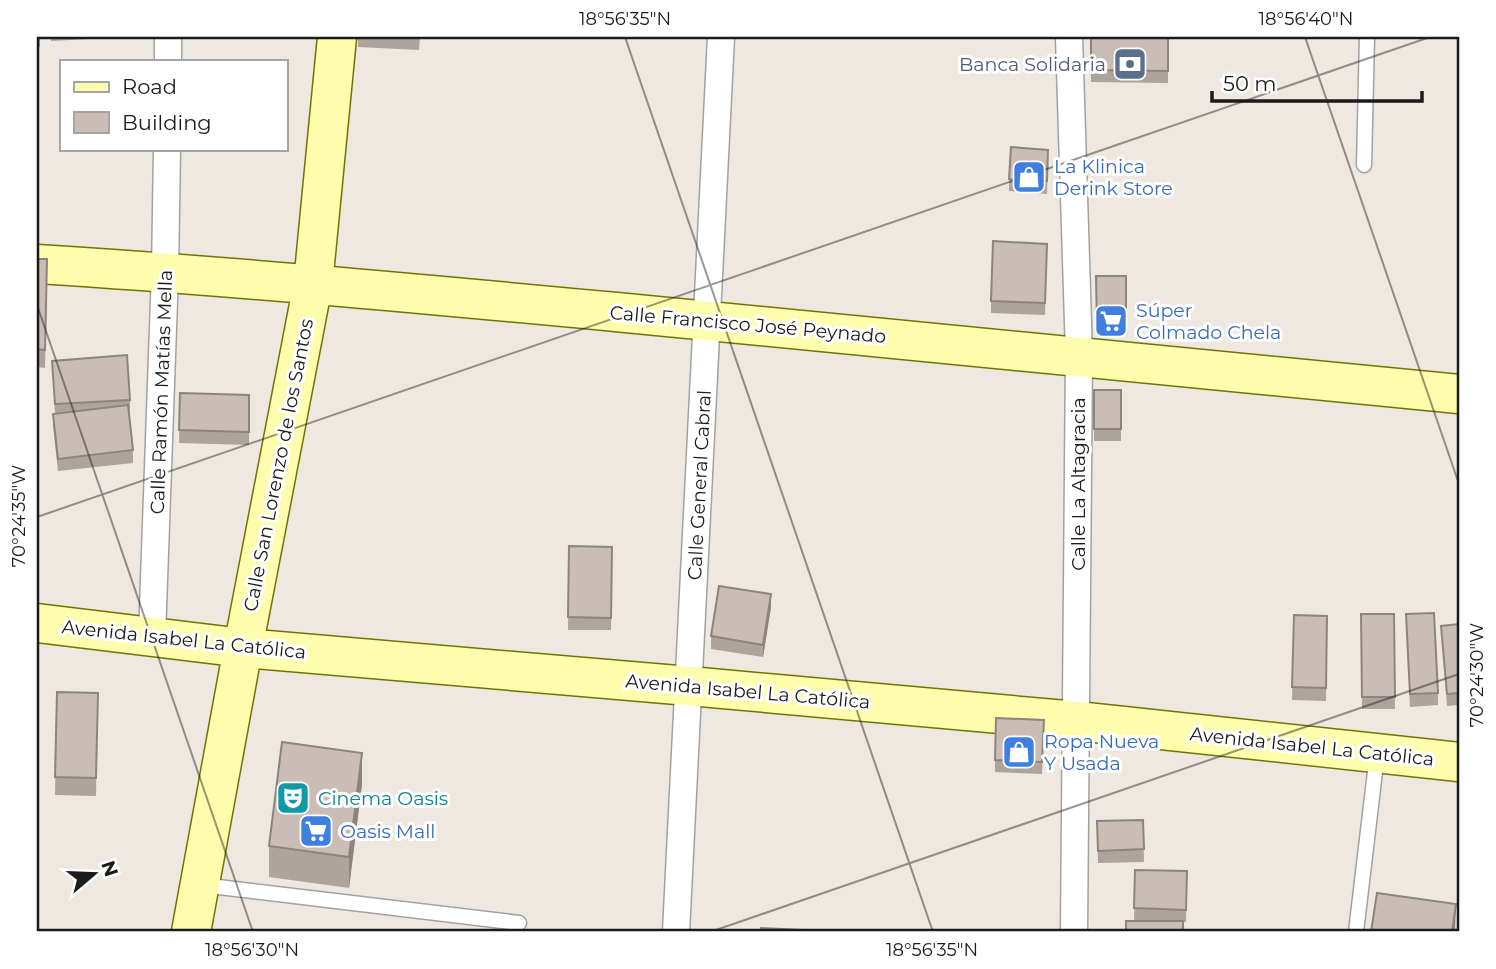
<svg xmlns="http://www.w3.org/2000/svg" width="1496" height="969" font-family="Montserrat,sans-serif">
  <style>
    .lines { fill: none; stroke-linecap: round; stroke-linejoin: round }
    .lane-casing { stroke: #a2a2a2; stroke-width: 17 }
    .street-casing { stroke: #a2a2a2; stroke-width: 29 }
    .secondary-casing { stroke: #717400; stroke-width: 41 }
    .lane { stroke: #fff; stroke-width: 14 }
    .street { stroke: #fff; stroke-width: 26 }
    .secondary { stroke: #fefcad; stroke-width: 38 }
    .wall { fill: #aea39d }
    .shaded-wall { fill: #8d847f }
    .building { fill: #cabdb6; stroke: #8d847f; stroke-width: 2 }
    .ticks { fill: none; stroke: #1b1b1b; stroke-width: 2; stroke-opacity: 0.45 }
    .labels { text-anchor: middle; stroke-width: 6; stroke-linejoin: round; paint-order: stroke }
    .service-label { font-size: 19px; fill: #4e5e75; stroke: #fff; text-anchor: end }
    .shop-label { font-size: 19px; fill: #366cbe; stroke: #fff; text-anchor: start }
    .street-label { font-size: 19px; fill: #1b1b1b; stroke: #fff }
    .culture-label { font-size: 19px; fill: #0d838f; stroke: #fff; text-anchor: start }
    .neatline { fill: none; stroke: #1b1b1b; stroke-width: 2.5 }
    .ticks-label { font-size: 18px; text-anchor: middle; fill: #1b1b1b }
  </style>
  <rect width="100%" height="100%" fill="#eee8e0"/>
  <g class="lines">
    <defs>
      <path id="lane" d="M1364,165L1367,37
        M202,885L519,923
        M1356,932L1377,755"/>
      <path id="street" d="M1069,37L1079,355L1074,932
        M168,61V37
        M152,636L165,272L167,149
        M676,932L721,37"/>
      <path id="secondary" d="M37,264C230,276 423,294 616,312C897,338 1178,365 1459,394
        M37,623L243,648L689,686L1077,721L1459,762
        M191,932L243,648L313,284L337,37"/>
    </defs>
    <use href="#lane" class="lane-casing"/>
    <use href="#street" class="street-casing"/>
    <use href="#secondary" class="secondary-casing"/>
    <use href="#lane" class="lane"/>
    <use href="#street" class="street"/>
    <use href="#secondary" class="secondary"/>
  </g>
  <path class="wall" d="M37,37H40V47H37Z
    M51,37H88V39L51,41Z
    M358,37H420L419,50L358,47Z
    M1091,37H1168V83L1091,82Z
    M1048,162L1047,194L1009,191V179Z
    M1047,256L1045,315L991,313V301Z
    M37,259L47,277L45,368L37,367Z
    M1096,276H1126V333H1097Z
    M52,361L130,400V412H128L133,450V463L58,471L53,426V414H55Z
    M1094,390H1121V441H1094Z
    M180,393L249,395V445L179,443Z
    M569,546L612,547L611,630H568Z
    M771,607L763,657L711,649V636Z
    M1361,614H1394L1395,709H1362Z
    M1406,614L1438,693V705L1410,707Z
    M1294,615L1327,616L1326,701L1292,700Z
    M1459,624V705L1447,706L1441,626Z
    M57,692L98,693L96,796L55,795Z
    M1044,732L1042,774L995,772V760Z
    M362,784L349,888L269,877V846Z
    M1143,820L1144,862L1098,863L1097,821Z
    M1135,870L1187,871L1186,922L1134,921Z"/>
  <path class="shaded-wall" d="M771,594V607L763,657V645Z
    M362,753V784L349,888V857Z
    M1456,904L1455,932H1452Z"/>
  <path class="building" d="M1091,37H1168V71L1091,70Z
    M1011,147L1048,150L1047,181L1009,179Z
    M993,241L1047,244L1045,303L991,301Z
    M37,259H47L45,350L37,349Z
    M1096,276H1126V326H1097Z
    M127,355L130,400L55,404L52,361Z
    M1094,390H1121V429H1094Z
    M180,393L249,395V432L179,430Z
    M128,405L133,450L58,459L53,414Z
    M569,546L612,547L611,618L568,617Z
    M719,586L771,594L763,645L711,636Z
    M1434,613L1438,693L1410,694L1406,614Z
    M1361,614H1394L1395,697H1362Z
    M1294,615L1327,616L1326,688L1292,687Z
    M1459,624V693L1447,694L1441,626Z
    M57,692L98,693L96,778L55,777Z
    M996,718L1044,720L1042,762L995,760Z
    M282,742L362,753L349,857L269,846Z
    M1143,820L1144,849L1098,851L1097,821Z
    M1135,870L1187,871L1186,910L1134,908Z
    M1377,893L1456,904L1452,932H1371Z
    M1126,921H1183V932H1126Z
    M761,928L802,930V932H761Z"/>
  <path class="ticks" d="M625,37L933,932M1305,37L1459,484M37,305L253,932M37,517L1430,37M710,932L1459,674"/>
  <defs>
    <symbol id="bank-square" viewBox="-11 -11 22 22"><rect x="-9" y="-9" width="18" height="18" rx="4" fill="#5c6f8a" stroke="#fff"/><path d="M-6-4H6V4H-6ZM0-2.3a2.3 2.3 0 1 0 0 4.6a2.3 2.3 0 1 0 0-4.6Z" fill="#fff"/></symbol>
    <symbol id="shop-square" viewBox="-11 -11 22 22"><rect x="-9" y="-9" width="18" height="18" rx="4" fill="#3f7fe0" stroke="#fff"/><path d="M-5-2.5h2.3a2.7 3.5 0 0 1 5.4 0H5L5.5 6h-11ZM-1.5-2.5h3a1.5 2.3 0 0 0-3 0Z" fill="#fff"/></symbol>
    <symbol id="supermarket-square" viewBox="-11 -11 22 22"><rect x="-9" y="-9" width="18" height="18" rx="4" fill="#3f7fe0" stroke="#fff"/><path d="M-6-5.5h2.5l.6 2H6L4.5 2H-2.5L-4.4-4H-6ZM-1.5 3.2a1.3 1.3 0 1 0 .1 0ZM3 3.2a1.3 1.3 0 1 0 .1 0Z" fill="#fff"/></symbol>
    <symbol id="theatre-square" viewBox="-11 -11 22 22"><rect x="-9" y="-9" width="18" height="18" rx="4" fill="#0f9aa8" stroke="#fff"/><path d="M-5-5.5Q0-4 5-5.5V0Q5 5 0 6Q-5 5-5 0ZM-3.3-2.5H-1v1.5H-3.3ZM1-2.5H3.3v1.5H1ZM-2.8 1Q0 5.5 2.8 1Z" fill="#fff"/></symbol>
  </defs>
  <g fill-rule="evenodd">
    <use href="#bank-square" x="1111" y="45" width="38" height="38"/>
    <use href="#shop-square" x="1010" y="158" width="38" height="38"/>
    <use href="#supermarket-square" x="1092" y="302" width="38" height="38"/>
    <use href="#shop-square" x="1000" y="733" width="38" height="38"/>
    <use href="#theatre-square" x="274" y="779" width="38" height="38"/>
    <use href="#supermarket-square" x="297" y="812" width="38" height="38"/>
  </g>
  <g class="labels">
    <g class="service-label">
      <text x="1106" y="71">Banca Solidaria</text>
    </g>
    <g class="shop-label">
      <text x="1054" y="173">La Klinica<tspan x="1054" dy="22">Derink Store</tspan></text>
      <text x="1136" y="317">Súper<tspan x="1136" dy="22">Colmado Chela</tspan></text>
      <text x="1044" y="748">Ropa Nueva<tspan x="1044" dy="22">Y Usada</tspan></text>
      <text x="340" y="838">Oasis Mall</text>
    </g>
    <g class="street-label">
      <text transform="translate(748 324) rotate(5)" y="7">Calle Francisco José Peynado</text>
      <text transform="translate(161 392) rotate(-88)" y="7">Calle Ramón Matías Mella</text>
      <text transform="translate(278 465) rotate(-79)" y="7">Calle San Lorenzo de los Santos</text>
      <text transform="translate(1078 484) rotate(-90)" y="7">Calle La Altagracia</text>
      <text transform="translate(699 485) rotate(-87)" y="7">Calle General Cabral</text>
      <text transform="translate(184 639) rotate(6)" y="7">Avenida Isabel La Católica</text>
      <text transform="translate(748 691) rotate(5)" y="7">Avenida Isabel La Católica</text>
      <text transform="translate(1312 746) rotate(6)" y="7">Avenida Isabel La Católica</text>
    </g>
    <g class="culture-label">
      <text x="318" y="805">Cinema Oasis</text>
    </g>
  </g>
  <rect width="1496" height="969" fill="none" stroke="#ffffff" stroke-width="77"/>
  <rect x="60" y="60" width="228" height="91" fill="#ffffff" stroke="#a4a4a4" stroke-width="2"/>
  <rect x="74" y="82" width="35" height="10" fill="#fefcad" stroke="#a4a4a4" stroke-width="2"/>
  <text x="122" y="94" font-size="21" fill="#1b1b1b">Road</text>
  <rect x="74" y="112" width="35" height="21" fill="#cabdb6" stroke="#a4a4a4" stroke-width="2"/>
  <text x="122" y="130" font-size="21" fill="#1b1b1b">Building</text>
  <g transform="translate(94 874) rotate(71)" stroke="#ffffff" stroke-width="5" paint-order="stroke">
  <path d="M0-5L12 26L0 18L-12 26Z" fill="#1b1b1b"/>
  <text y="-10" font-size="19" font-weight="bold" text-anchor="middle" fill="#1b1b1b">N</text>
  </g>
  <path d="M1212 91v10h210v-10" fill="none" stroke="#1b1b1b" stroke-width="3.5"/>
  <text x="1223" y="91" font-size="21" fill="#1b1b1b" stroke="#ffffff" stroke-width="5" paint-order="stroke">50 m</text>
  <rect x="38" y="38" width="1420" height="892" class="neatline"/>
  <g class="ticks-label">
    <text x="625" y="25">18°56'35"N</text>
    <text x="1306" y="25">18°56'40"N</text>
    <text transform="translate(19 516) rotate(-90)" y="6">70°24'35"W</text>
    <text transform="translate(1477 675) rotate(-90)" y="6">70°24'30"W</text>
    <text x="252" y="956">18°56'30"N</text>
    <text x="932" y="956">18°56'35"N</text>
  </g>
</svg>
